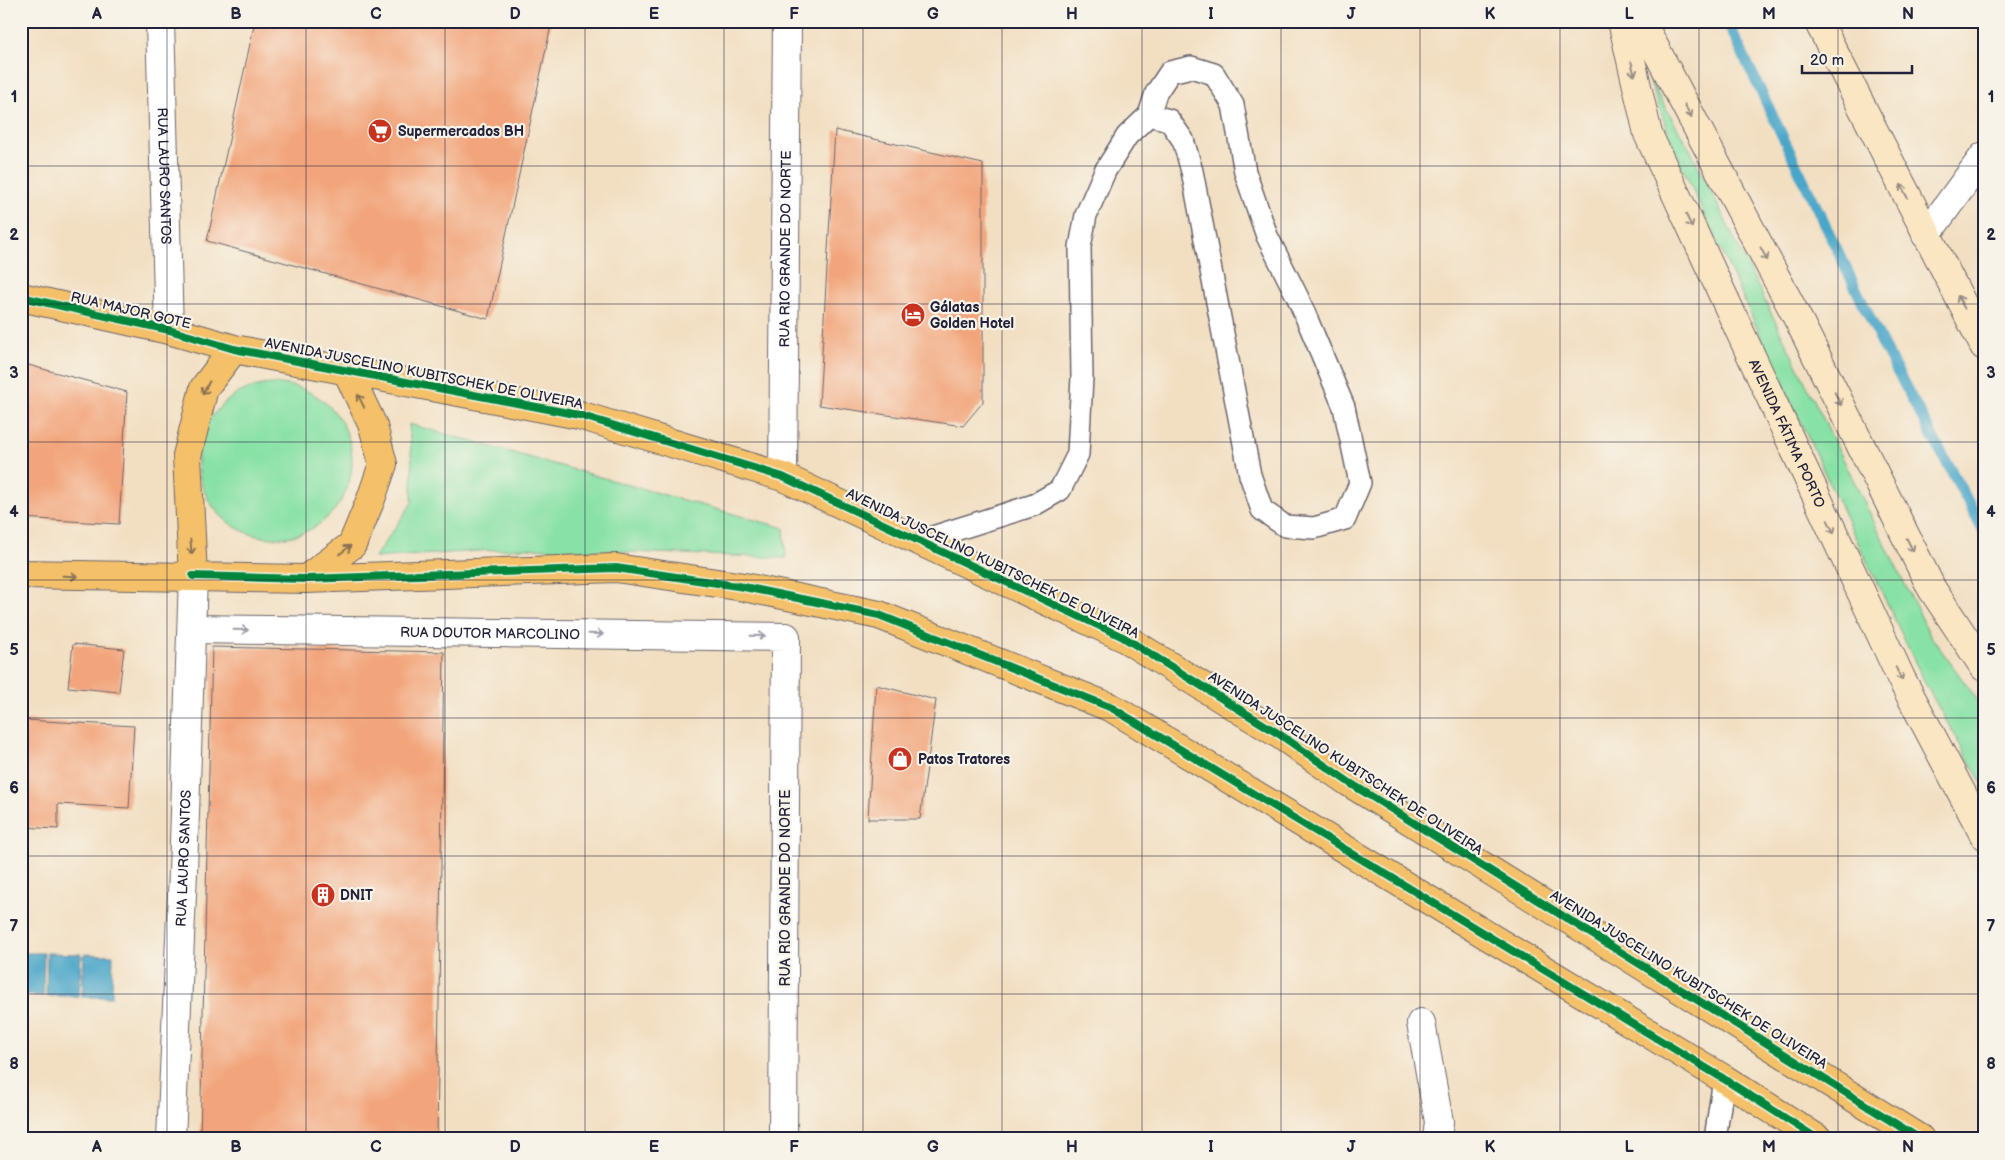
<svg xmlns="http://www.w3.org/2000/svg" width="2005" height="1160" font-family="'Balsamiq Sans',sans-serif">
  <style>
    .green { fill: #88e1a6; stroke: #558270 }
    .water { fill: #4aa6c8; stroke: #366482 }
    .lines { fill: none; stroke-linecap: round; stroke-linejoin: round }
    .stream { stroke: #4aa6c8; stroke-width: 11 }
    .building { fill: #f2a57c }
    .service-casing { stroke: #6b646a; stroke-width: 24 }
    .minor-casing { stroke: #6b646a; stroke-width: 30 }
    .secondary-casing { stroke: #6b646a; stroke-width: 30 }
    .primary-casing { stroke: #6b646a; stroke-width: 30 }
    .service { stroke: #fff; stroke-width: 21 }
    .minor { stroke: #fff; stroke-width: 28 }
    .secondary { stroke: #fbe6c3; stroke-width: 28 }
    .primary { stroke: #f4c16a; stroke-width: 28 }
    .cycleway-casing { stroke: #f7f3e8; stroke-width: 11 }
    .cycleway { stroke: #00873e; stroke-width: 8 }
    .oneway { stroke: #998e86 }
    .oneway2 { stroke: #8b7252 }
    .oneway3 { stroke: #9c9ca7 }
    .grid { fill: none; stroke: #22223b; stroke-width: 1; stroke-opacity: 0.55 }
    .labels { text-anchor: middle; stroke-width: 4.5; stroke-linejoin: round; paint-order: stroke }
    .poi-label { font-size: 14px; font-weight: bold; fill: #22223b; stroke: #f7f3e8; text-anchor: start }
    .street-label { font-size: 14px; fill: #22223b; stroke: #f7f3e8 }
    .neatline { fill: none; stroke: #22223b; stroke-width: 2 }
    .grid-label { font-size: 16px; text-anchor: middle; font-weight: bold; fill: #22223b }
  </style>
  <rect width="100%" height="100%" fill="#f7f3e8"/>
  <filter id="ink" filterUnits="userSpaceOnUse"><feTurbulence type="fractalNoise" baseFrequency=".02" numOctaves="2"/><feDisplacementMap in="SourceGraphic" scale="10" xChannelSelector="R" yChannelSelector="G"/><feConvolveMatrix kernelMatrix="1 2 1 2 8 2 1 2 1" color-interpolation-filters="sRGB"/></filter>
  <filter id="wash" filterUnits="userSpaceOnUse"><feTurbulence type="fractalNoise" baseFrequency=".0096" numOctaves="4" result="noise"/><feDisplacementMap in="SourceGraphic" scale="20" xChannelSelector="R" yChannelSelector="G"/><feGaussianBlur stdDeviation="1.12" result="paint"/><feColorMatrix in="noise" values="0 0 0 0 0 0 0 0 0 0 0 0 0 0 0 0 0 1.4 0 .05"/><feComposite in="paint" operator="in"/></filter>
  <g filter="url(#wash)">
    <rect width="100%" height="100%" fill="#f2dfc2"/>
    <path class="green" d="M1648,77L1692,153L1930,635L1984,709V787L1927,687L1817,457L1678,158Z
      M198 461a77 77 0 1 1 154 0a77 77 0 1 1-154 0Z
      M409,424L784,528L786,558L524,548L374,558L412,503V465Z"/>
    <path class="water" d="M21,953H44L43,996L21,995Z
      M47,953L81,954L79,996H46Z
      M84,954L113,955L112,997H82Z"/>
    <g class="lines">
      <path class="stream" d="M1727,21L1884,347L1984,531"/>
    </g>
    <g id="blocks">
      <path class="building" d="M255,21H552L488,319L207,241Z
        M835,130L983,164V402L963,426L819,405Z
        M21,363L127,392L119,524L21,518Z
        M21,624L28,625L23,685H21Z
        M73,644L124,649L119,692L68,687Z
        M212,647L444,652L437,1139H200Z
        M876,685L936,700L920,819H868Z
        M25,720L134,726L129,808L58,804V829L21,827V787Z"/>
    </g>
  </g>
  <g filter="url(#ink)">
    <use href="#blocks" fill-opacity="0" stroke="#6b646a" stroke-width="1"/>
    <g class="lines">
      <defs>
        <path id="service" d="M920,541L1034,505L1060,490L1078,454L1082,377L1080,247L1086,215L1105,171L1127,136L1149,115L1156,93L1170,72L1191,67L1214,74L1233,105L1245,172L1267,236L1298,298L1344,407L1360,483L1345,519L1314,528L1285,526L1262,510L1250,475L1192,171L1183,140L1169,120L1149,115
          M1715,1139L1724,1079"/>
        <g id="minor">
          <path id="s1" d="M160,21L169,330"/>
          <path d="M1926,235L1984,156"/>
          <path id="s2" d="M783,477L787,21"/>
          <path id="s3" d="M192,629L786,637L783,1139"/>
          <path d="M1421,1023L1439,1122L1437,1139"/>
          <path id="s4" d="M171,1139L183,872L193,576"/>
        </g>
        <g id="secondary">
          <path id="s5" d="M1622,21L1648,134L1901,678L1984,835"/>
          <path d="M1641,21L1800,323L1932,589L1984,667"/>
          <path d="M1818,21L1984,346"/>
        </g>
        <path id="primary" d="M21,297L169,330L234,349L579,415L783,477L1123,637L1279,734L1350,783L1920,1139
          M21,574L306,579L616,568L744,587L879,615L1112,708L1724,1079L1818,1139
          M193,576L187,456L204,388L234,349
          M306,579L352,545L371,499L383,464L373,426L347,371"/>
      </defs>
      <use href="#service" class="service-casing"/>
      <use href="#minor" class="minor-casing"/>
      <use href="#secondary" class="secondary-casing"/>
      <use href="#primary" class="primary-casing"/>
      <use href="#service" class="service"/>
      <use href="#minor" class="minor"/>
      <use href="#secondary" class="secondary"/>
      <use href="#primary" class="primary"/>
      <defs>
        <path id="cycleway" d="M21,297L169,330L234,349L579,415L783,477L1123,637L1279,734L1350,783L1920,1139
          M193,576L306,579L616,568L744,587L879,615L1112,708L1724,1079L1818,1139"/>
      </defs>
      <use href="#cycleway" class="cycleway-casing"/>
      <use href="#cycleway" class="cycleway"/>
    </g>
    <defs><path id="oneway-shaft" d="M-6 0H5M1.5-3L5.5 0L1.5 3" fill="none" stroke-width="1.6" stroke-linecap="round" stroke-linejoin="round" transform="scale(1.25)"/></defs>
    <g class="oneway">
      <use href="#oneway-shaft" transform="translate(1633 69) rotate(77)"/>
      <use href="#oneway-shaft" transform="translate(1688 111) rotate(62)"/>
      <use href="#oneway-shaft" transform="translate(1904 191) rotate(-117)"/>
      <use href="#oneway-shaft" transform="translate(1689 221) rotate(65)"/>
      <use href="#oneway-shaft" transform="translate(1764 254) rotate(62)"/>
      <use href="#oneway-shaft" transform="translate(1961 302) rotate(-118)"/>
      <use href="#oneway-shaft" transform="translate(1838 399) rotate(64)"/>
      <use href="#oneway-shaft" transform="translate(1831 527) rotate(65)"/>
      <use href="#oneway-shaft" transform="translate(1910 545) rotate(64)"/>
      <use href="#oneway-shaft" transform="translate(1899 674) rotate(64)"/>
    </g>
    <g class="oneway2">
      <use href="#oneway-shaft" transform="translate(206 388) rotate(117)"/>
      <use href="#oneway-shaft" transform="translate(361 401) rotate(-116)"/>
      <use href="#oneway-shaft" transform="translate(191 547) rotate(86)"/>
      <use href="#oneway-shaft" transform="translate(345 550) rotate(-37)"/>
      <use href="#oneway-shaft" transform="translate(70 576) rotate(2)"/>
    </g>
    <g class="oneway3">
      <use href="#oneway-shaft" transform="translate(241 630) rotate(1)"/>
      <use href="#oneway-shaft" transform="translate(596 634) rotate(1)"/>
      <use href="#oneway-shaft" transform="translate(758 636) rotate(1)"/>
    </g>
  </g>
  <path class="grid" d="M167,21V1139M306,21V1139M445,21V1139M585,21V1139M724,21V1139M863,21V1139M1002,21V1139M1142,21V1139M1281,21V1139M1420,21V1139M1560,21V1139M1699,21V1139M1838,21V1139M21,166H1984M21,304H1984M21,442H1984M21,580H1984M21,718H1984M21,856H1984M21,994H1984"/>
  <defs>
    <symbol id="supermarket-disc" viewBox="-11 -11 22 22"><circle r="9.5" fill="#c8321e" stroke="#f7f3e8"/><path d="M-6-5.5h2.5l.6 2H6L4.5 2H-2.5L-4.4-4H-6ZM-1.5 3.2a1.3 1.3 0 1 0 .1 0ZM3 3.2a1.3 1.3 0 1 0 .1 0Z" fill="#fff"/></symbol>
    <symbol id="hotel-disc" viewBox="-11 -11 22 22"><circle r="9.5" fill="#c8321e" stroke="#f7f3e8"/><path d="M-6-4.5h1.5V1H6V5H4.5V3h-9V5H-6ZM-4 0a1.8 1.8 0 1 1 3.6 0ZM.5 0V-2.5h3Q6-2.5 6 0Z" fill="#fff"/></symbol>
    <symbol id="shop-disc" viewBox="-11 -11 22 22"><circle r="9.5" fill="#c8321e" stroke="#f7f3e8"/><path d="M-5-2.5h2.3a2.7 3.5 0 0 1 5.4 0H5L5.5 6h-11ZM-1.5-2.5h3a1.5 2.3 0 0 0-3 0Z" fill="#fff"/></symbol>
    <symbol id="building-disc" viewBox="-11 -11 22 22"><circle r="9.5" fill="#c8321e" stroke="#f7f3e8"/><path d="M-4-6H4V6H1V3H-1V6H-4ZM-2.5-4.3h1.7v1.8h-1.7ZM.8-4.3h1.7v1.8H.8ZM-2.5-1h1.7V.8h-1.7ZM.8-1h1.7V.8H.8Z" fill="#fff"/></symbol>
  </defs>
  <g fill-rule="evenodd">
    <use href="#supermarket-disc" x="366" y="117" width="28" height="28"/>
    <use href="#hotel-disc" x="899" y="301" width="28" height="28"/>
    <use href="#shop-disc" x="886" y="745" width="28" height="28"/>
    <use href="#building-disc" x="309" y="881" width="28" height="28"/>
  </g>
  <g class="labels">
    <g class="poi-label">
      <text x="398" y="136">Supermercados BH</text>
      <text x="930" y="312">Gálatas<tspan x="930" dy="16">Golden Hotel</tspan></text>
      <text x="918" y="764">Patos Tratores</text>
      <text x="340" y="900">DNIT</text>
    </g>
    <g class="street-label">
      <text dy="5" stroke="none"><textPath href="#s1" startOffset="155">RUA LAURO SANTOS</textPath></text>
      <text dy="5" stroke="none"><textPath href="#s2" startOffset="228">RUA RIO GRANDE DO NORTE</textPath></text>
      <text transform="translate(131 310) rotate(13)" y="5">RUA MAJOR GOTE</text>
      <text transform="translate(424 373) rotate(11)" y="5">AVENIDA JUSCELINO KUBITSCHEK DE OLIVEIRA</text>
      <text dy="5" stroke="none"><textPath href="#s5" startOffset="446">AVENIDA FÁTIMA PORTO</textPath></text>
      <text transform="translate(993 563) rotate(26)" y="5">AVENIDA JUSCELINO KUBITSCHEK DE OLIVEIRA</text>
      <text dy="5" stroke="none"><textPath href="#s3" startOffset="298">RUA DOUTOR MARCOLINO</textPath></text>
      <text transform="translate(1346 763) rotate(33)" y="5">AVENIDA JUSCELINO KUBITSCHEK DE OLIVEIRA</text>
      <text dy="5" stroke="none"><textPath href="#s4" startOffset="281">RUA LAURO SANTOS</textPath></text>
      <text transform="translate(785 888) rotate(-90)" y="5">RUA RIO GRANDE DO NORTE</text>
      <text transform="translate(1689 979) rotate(32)" y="5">AVENIDA JUSCELINO KUBITSCHEK DE OLIVEIRA</text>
    </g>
  </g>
  <rect width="2005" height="1160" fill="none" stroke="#f7f3e8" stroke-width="55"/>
  <path d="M1802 65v8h110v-8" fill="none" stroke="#22223b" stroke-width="2.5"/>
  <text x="1810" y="65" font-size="15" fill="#22223b" stroke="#f7f3e8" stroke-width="4" paint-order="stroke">20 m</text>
  <rect x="28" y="28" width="1950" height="1104" class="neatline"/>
  <g class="grid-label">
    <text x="97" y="19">A</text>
    <text x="236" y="19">B</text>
    <text x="376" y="19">C</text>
    <text x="515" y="19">D</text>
    <text x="654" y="19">E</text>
    <text x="794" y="19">F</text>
    <text x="933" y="19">G</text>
    <text x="1072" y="19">H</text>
    <text x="1211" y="19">I</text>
    <text x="1351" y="19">J</text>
    <text x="1490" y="19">K</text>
    <text x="1629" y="19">L</text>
    <text x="1769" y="19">M</text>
    <text x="1908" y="19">N</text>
    <text x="14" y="102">1</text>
    <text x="1991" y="102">1</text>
    <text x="14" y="240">2</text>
    <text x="1991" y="240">2</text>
    <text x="14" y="378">3</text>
    <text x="1991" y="378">3</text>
    <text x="14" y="517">4</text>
    <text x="1991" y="517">4</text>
    <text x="14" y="655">5</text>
    <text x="1991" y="655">5</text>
    <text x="14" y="793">6</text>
    <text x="1991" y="793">6</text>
    <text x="14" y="931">7</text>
    <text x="1991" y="931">7</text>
    <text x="14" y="1069">8</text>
    <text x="1991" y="1069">8</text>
    <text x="97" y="1152">A</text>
    <text x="236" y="1152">B</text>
    <text x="376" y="1152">C</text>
    <text x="515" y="1152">D</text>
    <text x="654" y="1152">E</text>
    <text x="794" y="1152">F</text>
    <text x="933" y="1152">G</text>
    <text x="1072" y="1152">H</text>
    <text x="1211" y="1152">I</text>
    <text x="1351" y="1152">J</text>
    <text x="1490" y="1152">K</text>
    <text x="1629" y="1152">L</text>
    <text x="1769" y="1152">M</text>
    <text x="1908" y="1152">N</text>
  </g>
</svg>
